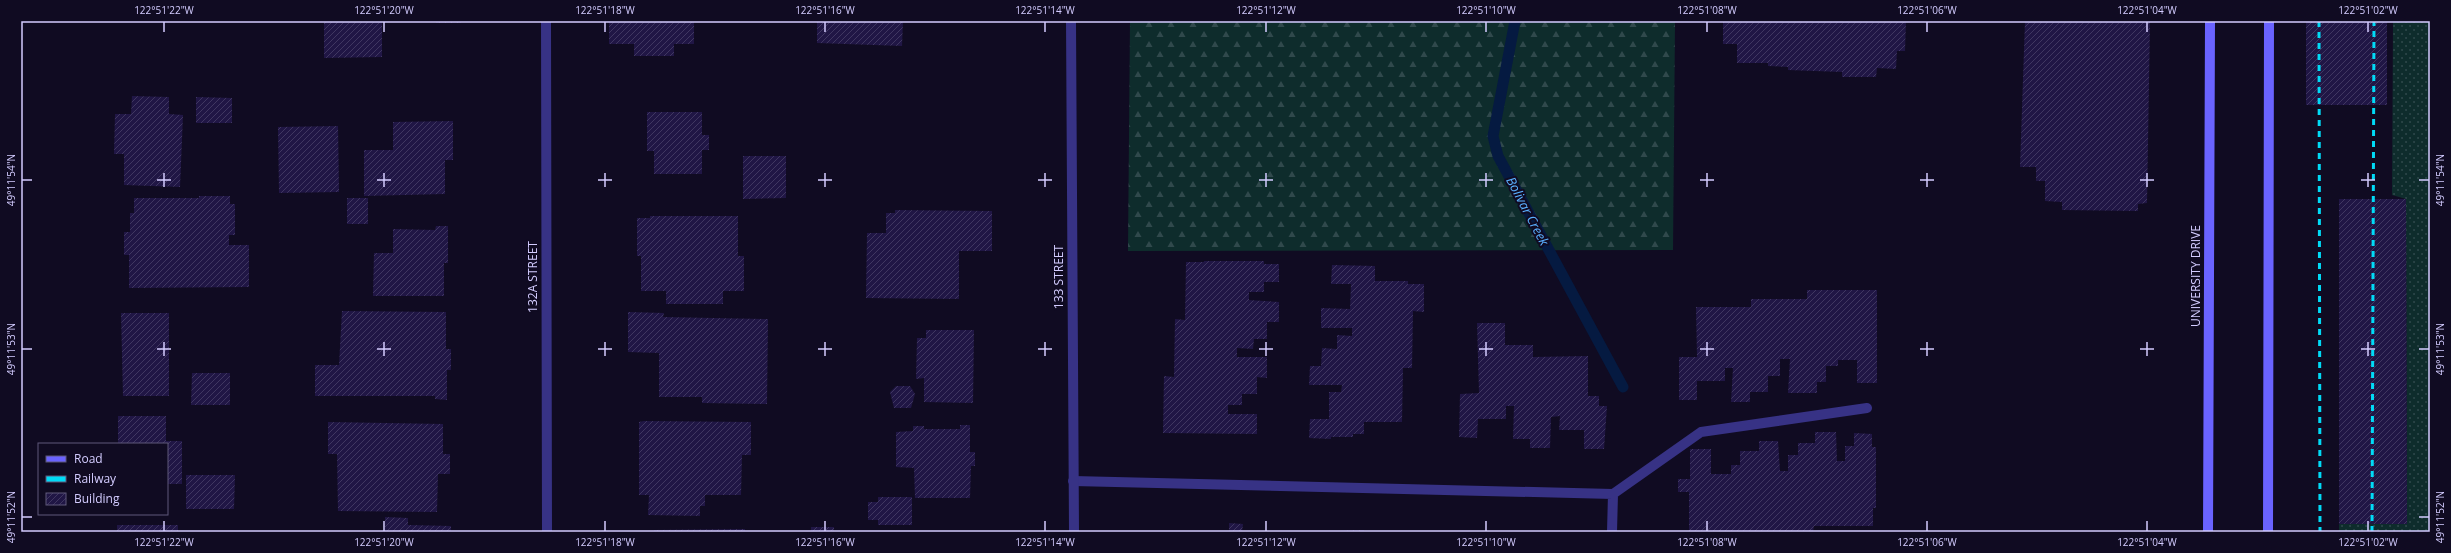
<svg xmlns="http://www.w3.org/2000/svg" width="2451" height="553" font-family="'Open Sans',sans-serif">
  <style>
    .grass { fill: url(#grass-dots) }
    .forest { fill: url(#forest-firs) }
    .lines { fill: none; stroke-linecap: round; stroke-linejoin: round }
    .stream { stroke: #051a41; stroke-width: 11 }
    .building { fill: url(#building-hatch) }
    .lane { stroke: #373285; stroke-width: 10 }
    .street { stroke: #373285; stroke-width: 10 }
    .secondary { stroke: #6a63ff; stroke-width: 10 }
    .rail { stroke: #00dbf7; stroke-width: 3; stroke-dasharray: 6 5; stroke-linecap: butt }
    .ticks { fill: none; stroke: #d3ccff; stroke-width: 1.5 }
    .labels { text-anchor: middle; stroke-width: 4; stroke-linejoin: round; paint-order: stroke }
    .street-label { font-size: 12px; fill: #d3ccff; stroke: #100b22 }
    .water-label { font-size: 13px; font-style: italic; fill: #5ab0ff; stroke: #100b22 }
    .neatline { fill: none; stroke: #d3ccff; stroke-width: 1.5 }
    .ticks-label { font-size: 10px; text-anchor: middle; fill: #d3ccff }
  </style>
  <defs>
    <pattern id="grass-dots" width="8" height="8" patternUnits="userSpaceOnUse"><rect width="8" height="8" fill="#0e2c2c"/><path d="M2 2h.1M6 6h.1" fill="none" stroke="#30494c" stroke-width="1.8" stroke-linecap="round"/></pattern>
    <pattern id="forest-firs" width="22" height="20" patternUnits="userSpaceOnUse"><rect width="22" height="20" fill="#0e2c2c"/><path d="M5 1l3.5 6h-7zM16 11l3.5 6h-7z" fill="#30494c"/></pattern>
    <pattern id="building-hatch" width="6" height="6" patternUnits="userSpaceOnUse"><rect width="6" height="6" fill="#201645"/><path d="M-1 1l2-2M0 6l6-6M5 7l2-2" fill="none" stroke="#403761"/></pattern>
  </defs>
  <rect width="100%" height="100%" fill="#100b22"/>
  <path class="grass" d="M2393,21H2430V532H2339V524H2407L2406,199L2392,195Z"/>
  <path class="forest" d="M1130,21H1675L1673,250L1128,251Z"/>
  <g class="lines">
    <path class="stream" d="M1515,21L1493,136L1498,156L1623,387"/>
  </g>
  <path class="building" d="M324,21H382V57L324,58Z
    M436,21H461V23H436Z
    M609,21H694V44H674V56H634V44H609Z
    M817,21H903L902,46L817,43Z
    M1723,21H1906L1905,51H1897L1896,69L1877,68L1876,77H1842V72L1788,70V67L1768,66V63H1737V44H1723Z
    M2025,21H2150L2147,203L2138,204V211L2062,210V202L2045,201V181H2036V167H2020Z
    M2306,21H2387V105H2306Z
    M132,96L169,97V114L183,115L180,187L124,185V154H114L115,114H131Z
    M196,97L232,98V123H196Z
    M647,112H702V135H709V150H702V174H654V151H647Z
    M453,121V160H445V194L364,196V150H393V122Z
    M338,126L339,192L279,193L278,127Z
    M743,156H786V198L743,199Z
    M199,196H230V204H235V235H229V245H249V287L129,288V255H124V232H130V213H134V198H199Z
    M347,198H368V224H347Z
    M2339,199H2406L2407,524H2339Z
    M895,210L992,211V251H959V299L866,298L867,233H886V213H895Z
    M650,216H738V256H744V291H723V304H666V291H641V256H637V218H650Z
    M436,226H448V263H444V296H373L374,253H393V229L435,230Z
    M1204,261H1264V264H1279V282H1264V292H1249V300L1279,302V322H1267V339H1254L1253,349L1237,348V357H1267V378L1257,377V394H1242V405H1228V414H1257V434L1163,433L1164,376L1174,377L1175,319L1185,320L1186,262H1204Z
    M1332,265L1375,266V281H1408V284H1424V312L1413,311L1412,368H1403L1402,422H1364V434H1353V437H1331V439L1309,438L1310,419H1329V392H1341L1342,385H1309L1310,366H1321L1322,348L1337,349V335L1352,336V328H1321V308L1350,309L1351,284H1331Z
    M1807,290H1877V383H1857V360H1838V366H1826V382H1817V393H1788L1790,359H1780V376H1768V392H1750V402H1731L1733,368H1725V381H1697V400H1679V357H1697L1696,307H1751V299H1807Z
    M342,311L446,312V349H451V370H447V400L435,399V396H315V365H339Z
    M628,312L664,313L663,317L768,319L767,404L702,403V397H659V353L628,352Z
    M121,313H169V396H123Z
    M1477,323H1505V345H1533V357L1588,356V396H1599V406H1607L1604,449H1584V430H1559L1560,416L1551,417L1550,448H1530V439H1513L1514,406H1506V419H1478L1477,438L1459,437L1460,394L1479,393Z
    M926,330H974L973,403L924,402V378L916,379L917,338H926Z
    M192,373H230V405H191Z
    M896,386H910L915,394L911,408H894L890,392Z
    M118,416H166V441H182V484H167V444H118Z
    M644,421L751,422V455H742L741,495H705V506H700V516L648,515L649,495H639V422Z
    M328,422L443,424V454H450V474H438L437,512L338,511L337,454H328Z
    M960,425H970V452H975V466H971L970,498H915L914,468L896,467V432L913,431V426H924V429H960Z
    M1815,432H1836L1837,461H1845V446H1854V433L1872,434V447H1876V508H1873V526H1814L1813,532H1689V492H1678V479H1690V449H1711V474H1731V465H1740V451H1759V441H1778L1780,471H1788V455H1798V443H1815Z
    M186,475H235L234,509H186Z
    M878,497H912V525H878V520H868V502H878Z
    M385,517L408,518V525L451,526V532H385Z
    M1229,523L1243,524L1242,532H1229Z
    M117,525H178V532H117Z
    M811,527H834V532H811Z
    M745,529V532H654V530Z
    M1341,530H1364V532Z"/>
  <g class="lines">
    <path class="lane" d="M1073,481L1613,494L1701,432L1867,408
      M1612,532L1613,494"/>
    <path class="street" d="M546,21L547,532
      M1071,21L1074,532"/>
    <path class="secondary" d="M2208,532L2210,21
      M2268,532L2269,21"/>
    <path class="rail" d="M2319,21L2320,532
      M2372,532L2374,21"/>
  </g>
  <path class="ticks" d="M164,22V32M384,22V32M605,22V32M825,22V32M1045,22V32M1266,22V32M1486,22V32M1707,22V32M1927,22V32M2147,22V32M2368,22V32M164,173V187M384,173V187M605,173V187M825,173V187M1045,173V187M1266,173V187M1486,173V187M1707,173V187M1927,173V187M2147,173V187M2368,173V187M22,180H32M157,180H171M377,180H391M598,180H612M818,180H832M1038,180H1052M1259,180H1273M1479,180H1493M1700,180H1714M1920,180H1934M2140,180H2154M2361,180H2375M2419,180H2429M164,342V356M384,342V356M605,342V356M825,342V356M1045,342V356M1266,342V356M1486,342V356M1707,342V356M1927,342V356M2147,342V356M2368,342V356M22,349H32M157,349H171M377,349H391M598,349H612M818,349H832M1038,349H1052M1259,349H1273M1479,349H1493M1700,349H1714M1920,349H1934M2140,349H2154M2361,349H2375M2419,349H2429M22,517H32M2419,517H2429M164,521V531M384,521V531M605,521V531M825,521V531M1045,521V531M1266,521V531M1486,521V531M1707,521V531M1927,521V531M2147,521V531M2368,521V531"/>
  <g class="labels">
    <g class="street-label">
      <text transform="translate(2196 276) rotate(-90)" y="4">UNIVERSITY DRIVE</text>
      <text transform="translate(533 277) rotate(-90)" y="4">132A STREET</text>
      <text transform="translate(1059 277) rotate(-90)" y="4">133 STREET</text>
    </g>
    <g class="water-label">
      <text transform="translate(1528 211) rotate(62)" y="5">Bolivar Creek</text>
    </g>
  </g>
  <rect width="2451" height="553" fill="none" stroke="#100b22" stroke-width="44"/>
  <rect x="38" y="443" width="130" height="72" fill="#100b22" stroke="#5e587a"/>
  <rect x="46" y="456" width="20" height="6" fill="#6a63ff" stroke="#5e587a"/>
  <text x="74" y="463" font-size="12" fill="#d3ccff">Road</text>
  <rect x="46" y="476" width="20" height="6" fill="#00dbf7" stroke="#5e587a"/>
  <text x="74" y="483" font-size="12" fill="#d3ccff">Railway</text>
  <rect x="46" y="493" width="20" height="12" fill="url(#building-hatch)" stroke="#5e587a"/>
  <text x="74" y="503" font-size="12" fill="#d3ccff">Building</text>
  <rect x="22" y="22" width="2407" height="509" class="neatline"/>
  <g class="ticks-label">
    <text x="164" y="14">122°51'22"W</text>
    <text x="384" y="14">122°51'20"W</text>
    <text x="605" y="14">122°51'18"W</text>
    <text x="825" y="14">122°51'16"W</text>
    <text x="1045" y="14">122°51'14"W</text>
    <text x="1266" y="14">122°51'12"W</text>
    <text x="1486" y="14">122°51'10"W</text>
    <text x="1707" y="14">122°51'08"W</text>
    <text x="1927" y="14">122°51'06"W</text>
    <text x="2147" y="14">122°51'04"W</text>
    <text x="2368" y="14">122°51'02"W</text>
    <text transform="translate(11 180) rotate(-90)" y="4">49°11'54"N</text>
    <text transform="translate(2440 180) rotate(-90)" y="4">49°11'54"N</text>
    <text transform="translate(11 349) rotate(-90)" y="4">49°11'53"N</text>
    <text transform="translate(2440 349) rotate(-90)" y="4">49°11'53"N</text>
    <text transform="translate(11 517) rotate(-90)" y="4">49°11'52"N</text>
    <text transform="translate(2440 517) rotate(-90)" y="4">49°11'52"N</text>
    <text x="164" y="546">122°51'22"W</text>
    <text x="384" y="546">122°51'20"W</text>
    <text x="605" y="546">122°51'18"W</text>
    <text x="825" y="546">122°51'16"W</text>
    <text x="1045" y="546">122°51'14"W</text>
    <text x="1266" y="546">122°51'12"W</text>
    <text x="1486" y="546">122°51'10"W</text>
    <text x="1707" y="546">122°51'08"W</text>
    <text x="1927" y="546">122°51'06"W</text>
    <text x="2147" y="546">122°51'04"W</text>
    <text x="2368" y="546">122°51'02"W</text>
  </g>
</svg>
